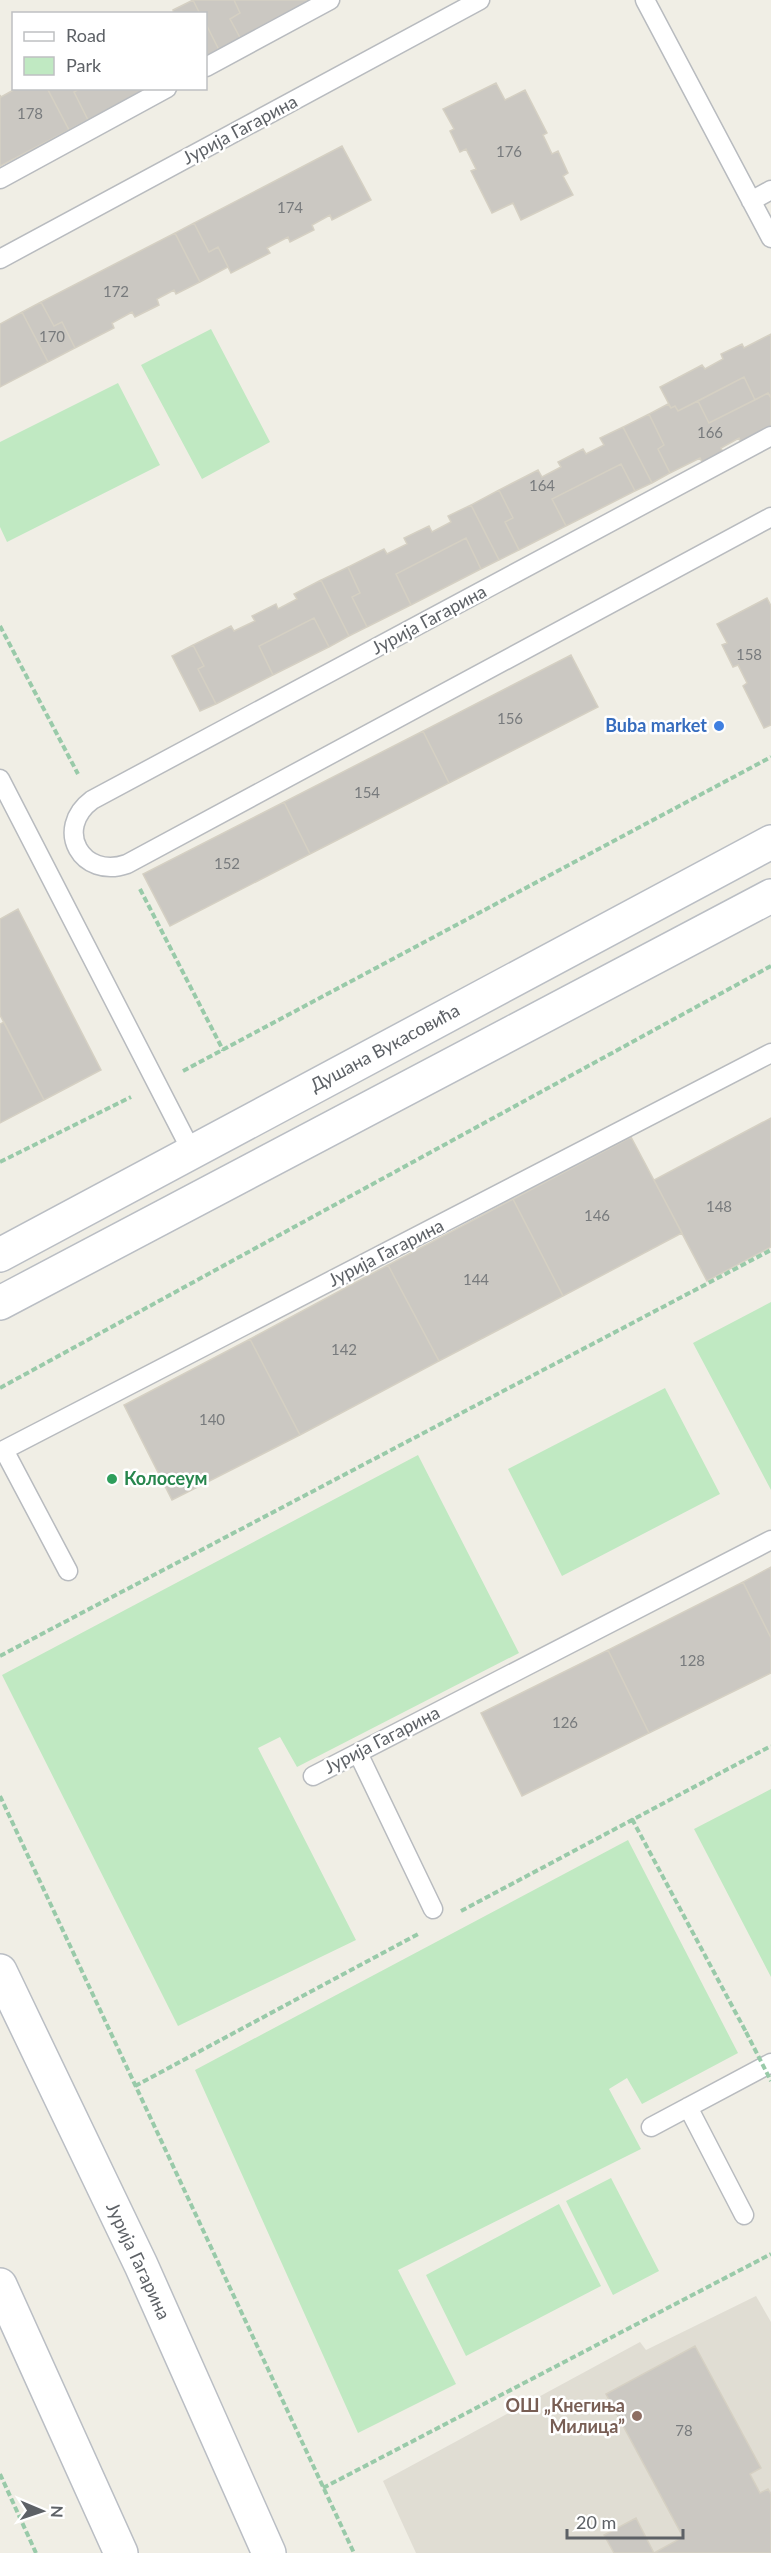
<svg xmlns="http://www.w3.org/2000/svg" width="771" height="2553" font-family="Lato,sans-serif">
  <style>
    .education { fill: #e0ddd3 }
    .green { fill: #c0e9c2 }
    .building { fill: #cbc8c2; stroke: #d5d0c3; stroke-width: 1.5 }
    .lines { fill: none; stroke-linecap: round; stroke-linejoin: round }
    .lane-casing { stroke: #b8bbbf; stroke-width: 21 }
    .secondary-casing { stroke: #babec4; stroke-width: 36 }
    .path { stroke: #99caa9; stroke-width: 4; stroke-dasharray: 6 3; stroke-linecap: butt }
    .lane { stroke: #fff; stroke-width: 18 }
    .secondary { stroke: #fff; stroke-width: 33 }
    .path-bridge { stroke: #99caa9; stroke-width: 4; stroke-dasharray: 6 3; stroke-linecap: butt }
    .shop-dot { fill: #3f7fe0; stroke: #fff; stroke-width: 2 }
    .leisure-dot { fill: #2e9e5b; stroke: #fff; stroke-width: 2 }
    .education-dot { fill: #8d6e63; stroke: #fff; stroke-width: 2 }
    .labels { text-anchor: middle; stroke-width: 5; stroke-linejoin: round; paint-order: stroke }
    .number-label { font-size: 15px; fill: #787b7d }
    .street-label { font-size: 18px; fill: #5d6166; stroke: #fff }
    .shop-label { font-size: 18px; font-weight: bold; fill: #366cbe; stroke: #fff; text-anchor: end }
    .leisure-label { font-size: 18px; font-weight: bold; fill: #27864d; stroke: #fff; text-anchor: start }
    .education-label { font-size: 18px; font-weight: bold; fill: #785e54; stroke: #fff; text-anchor: end }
  </style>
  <rect width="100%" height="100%" fill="#f0eee5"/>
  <path class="education" d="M756,2296L771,2322V2553H416L383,2481L640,2342L646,2350Z"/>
  <path class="green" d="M211,329L270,442L202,479L141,365Z
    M118,383L160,465L7,542L0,527V442Z
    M771,1302V1490L693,1343Z
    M665,1388L720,1494L562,1576L508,1469Z
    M418,1455L519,1653L297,1767L280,1737L258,1748L356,1940L178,2026L2,1675Z
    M771,1789V1977L694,1829Z
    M628,1840L738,2053L642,2104L627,2078L609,2089L641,2149L398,2270L456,2384L358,2433L195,2070Z
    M611,2178L659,2271L613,2295L566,2201Z
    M559,2204L601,2286L466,2356L426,2275Z"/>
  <path class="building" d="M193,0L200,14H174L173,10Z
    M193,0H234L240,13L230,19L243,43L221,54L206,24V14H200Z
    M234,0H329L243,43L230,19L240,13Z
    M206,24L221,54L206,63Z
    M496,83L505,100L525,90L547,133L543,135L552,154L558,151L568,173L563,176L573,195L521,220L513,203L492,213L471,171L476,169L466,149L460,152L450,131L454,129L443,109Z
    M17,88H47L69,130L0,166V95L1,97Z
    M47,88H81L74,92L88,120L69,130Z
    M81,88H149L88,120L74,92Z
    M342,146L371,200L332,220L330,215L312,225L314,230L290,242L288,237L267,248L270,253L231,273L218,247L209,252L194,223Z
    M194,223L209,252L218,247L228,267L200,282L175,233Z
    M175,233L200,282L176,294L174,290L157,299L159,305L135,317L132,312L112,323L114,328L75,348L62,322L54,326L41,302Z
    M41,302L54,326L62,322L75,348L48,362L22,312Z
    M22,312L48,362L0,387V324Z
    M771,334V397L768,393L755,400L744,377L678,411L675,406L671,408L660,387L702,365L705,369L723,359L721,354L742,344L744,348Z
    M744,377L755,400L709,423L698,401Z
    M768,393L771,398V428L741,443L739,438L721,448L724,454L703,464L700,458L670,473L658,449L664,445L649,414L668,404L671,408L675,406L678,411L698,401L709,423Z
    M649,414L664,445L658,449L670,473L652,483L623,427Z
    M623,427L652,483L635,491L621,464L552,499L566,526L519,550L505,522L513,518L499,490L538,470L542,477L561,467L558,462L583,449L586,454L604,445L600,438Z
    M621,464L635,491L566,526L552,499Z
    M499,490L513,518L505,522L519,550L499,560L471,505Z
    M471,505L499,560L481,569L466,538L396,574L411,605L367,627L352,597L360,593L348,567L384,549L387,554L407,544L404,538L429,526L432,532L451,522L448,516Z
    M466,538L481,569L411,605L396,574Z
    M348,567L360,593L352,597L367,627L349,636L321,580Z
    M321,580L349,636L329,647L314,618L259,646L273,675L216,704L198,669L204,666L193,645L231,626L234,631L255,621L252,616L276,604L278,609L297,599L294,594Z
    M767,598L771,606V725L764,728L743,686L747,683L738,665L733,667L722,645L727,643L717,624Z
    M314,618L329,647L273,675L259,646Z
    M193,645L204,666L198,669L216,704L200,711L172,656Z
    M571,655L598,707L449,783L423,731Z
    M423,731L449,783L310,854L284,802Z
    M284,802L310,854L170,926L143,874Z
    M18,909L101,1070L44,1100L0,1015V919Z
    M4,1022L44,1100L0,1123V1024Z
    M771,1118V1247L707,1281L654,1180Z
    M631,1137L682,1233L563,1296L513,1199Z
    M513,1199L563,1296L439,1361L388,1265Z
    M388,1265L439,1361L300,1435L250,1339Z
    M250,1339L300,1435L172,1500L124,1405Z
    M771,1567V1638L743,1582Z
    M743,1582L771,1638V1673L649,1733L608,1650Z
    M608,1650L649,1733L522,1796L481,1713Z
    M695,2346L761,2468L750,2474L760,2493L768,2489L771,2494V2553H614L604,2535L636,2518L654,2553L683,2537L606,2394Z"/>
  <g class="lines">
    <defs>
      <path id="lane" d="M645,0L771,238
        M206,67L330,0
        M0,179L167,88
        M751,201L771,190
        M0,259L480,0
        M771,436L92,800C53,829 82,880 127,864L771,517
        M0,779L192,1152
        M4,1450L68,1571
        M0,1452L771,1053
        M358,1753L433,1909
        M313,1776L771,1540
        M688,2107L744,2215
        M651,2127L771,2063"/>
      <path id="secondary" d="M0,1255L771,842
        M0,1303L771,896
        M0,1971L141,2265L269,2553
        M0,2285L121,2553"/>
    </defs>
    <use href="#lane" class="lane-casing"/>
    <use href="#secondary" class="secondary-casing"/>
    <path class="path" d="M0,626L78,774
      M140,889L223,1050
      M183,1071L771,757
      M0,1162L131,1097
      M0,1388L771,966
      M0,1656L771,1250
      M0,1796L354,2553
      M632,1819L746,2032
      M461,1911L771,1746
      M135,2086L420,1933
      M0,2474L36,2553
      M323,2488L771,2254"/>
    <use href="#lane" class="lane"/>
    <use href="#secondary" class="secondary"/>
    <path class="path-bridge" d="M746,2032L771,2081"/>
  </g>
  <circle class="shop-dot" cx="719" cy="726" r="6"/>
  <circle class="leisure-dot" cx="112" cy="1479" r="6"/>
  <circle class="education-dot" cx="637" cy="2416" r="6"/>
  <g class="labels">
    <g class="number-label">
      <text x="30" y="119">178</text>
      <text x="509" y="157">176</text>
      <text x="290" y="213">174</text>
      <text x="116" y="297">172</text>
      <text x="52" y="342">170</text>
      <text x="710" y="438">166</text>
      <text x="542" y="491">164</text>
      <text x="749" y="660">158</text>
      <text x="510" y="724">156</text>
      <text x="367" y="798">154</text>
      <text x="227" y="869">152</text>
      <text x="719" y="1212">148</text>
      <text x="597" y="1221">146</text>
      <text x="476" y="1285">144</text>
      <text x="344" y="1355">142</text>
      <text x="212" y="1425">140</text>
      <text x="692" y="1666">128</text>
      <text x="565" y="1728">126</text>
      <text x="684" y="2436">78</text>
    </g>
    <g class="street-label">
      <text transform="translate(240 130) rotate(-28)" y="6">Јурија Гагарина</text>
      <text transform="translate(429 620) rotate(-28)" y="6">Јурија Гагарина</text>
      <text transform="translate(385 1048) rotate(-28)" y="6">Душана Вукасовића</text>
      <text transform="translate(386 1253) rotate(-27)" y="6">Јурија Гагарина</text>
      <text transform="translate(382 1740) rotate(-27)" y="6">Јурија Гагарина</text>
      <text transform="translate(138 2261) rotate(65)" y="6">Јурија Гагарина</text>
    </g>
    <g class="shop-label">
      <text x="707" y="732">Buba market</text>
    </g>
    <g class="leisure-label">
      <text x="124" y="1485">Колосеум</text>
    </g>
    <g class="education-label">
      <text x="625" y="2412">ОШ „Кнегиња<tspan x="625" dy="21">Милица”</tspan></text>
    </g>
  </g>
  <rect x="12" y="12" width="195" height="78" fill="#ffffff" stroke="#bec0c2" stroke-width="1.5"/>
  <rect x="24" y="32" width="30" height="9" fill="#ffffff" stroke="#bec0c2" stroke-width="1.5"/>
  <text x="66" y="42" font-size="18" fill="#5d6166">Road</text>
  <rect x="24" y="57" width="30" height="18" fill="#c0e9c2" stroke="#bec0c2" stroke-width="1.5"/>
  <text x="66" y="72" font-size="18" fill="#5d6166">Park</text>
  <g transform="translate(42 2511) rotate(92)" stroke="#ffffff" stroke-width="4.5" paint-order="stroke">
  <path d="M0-4.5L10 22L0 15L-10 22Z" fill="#5d6166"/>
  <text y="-9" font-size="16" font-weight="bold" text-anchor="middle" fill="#5d6166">N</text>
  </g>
  <path d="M567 2529v9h116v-9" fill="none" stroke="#5d6166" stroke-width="3"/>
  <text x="576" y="2529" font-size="18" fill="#5d6166" stroke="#ffffff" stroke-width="4.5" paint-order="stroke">20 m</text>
</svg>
